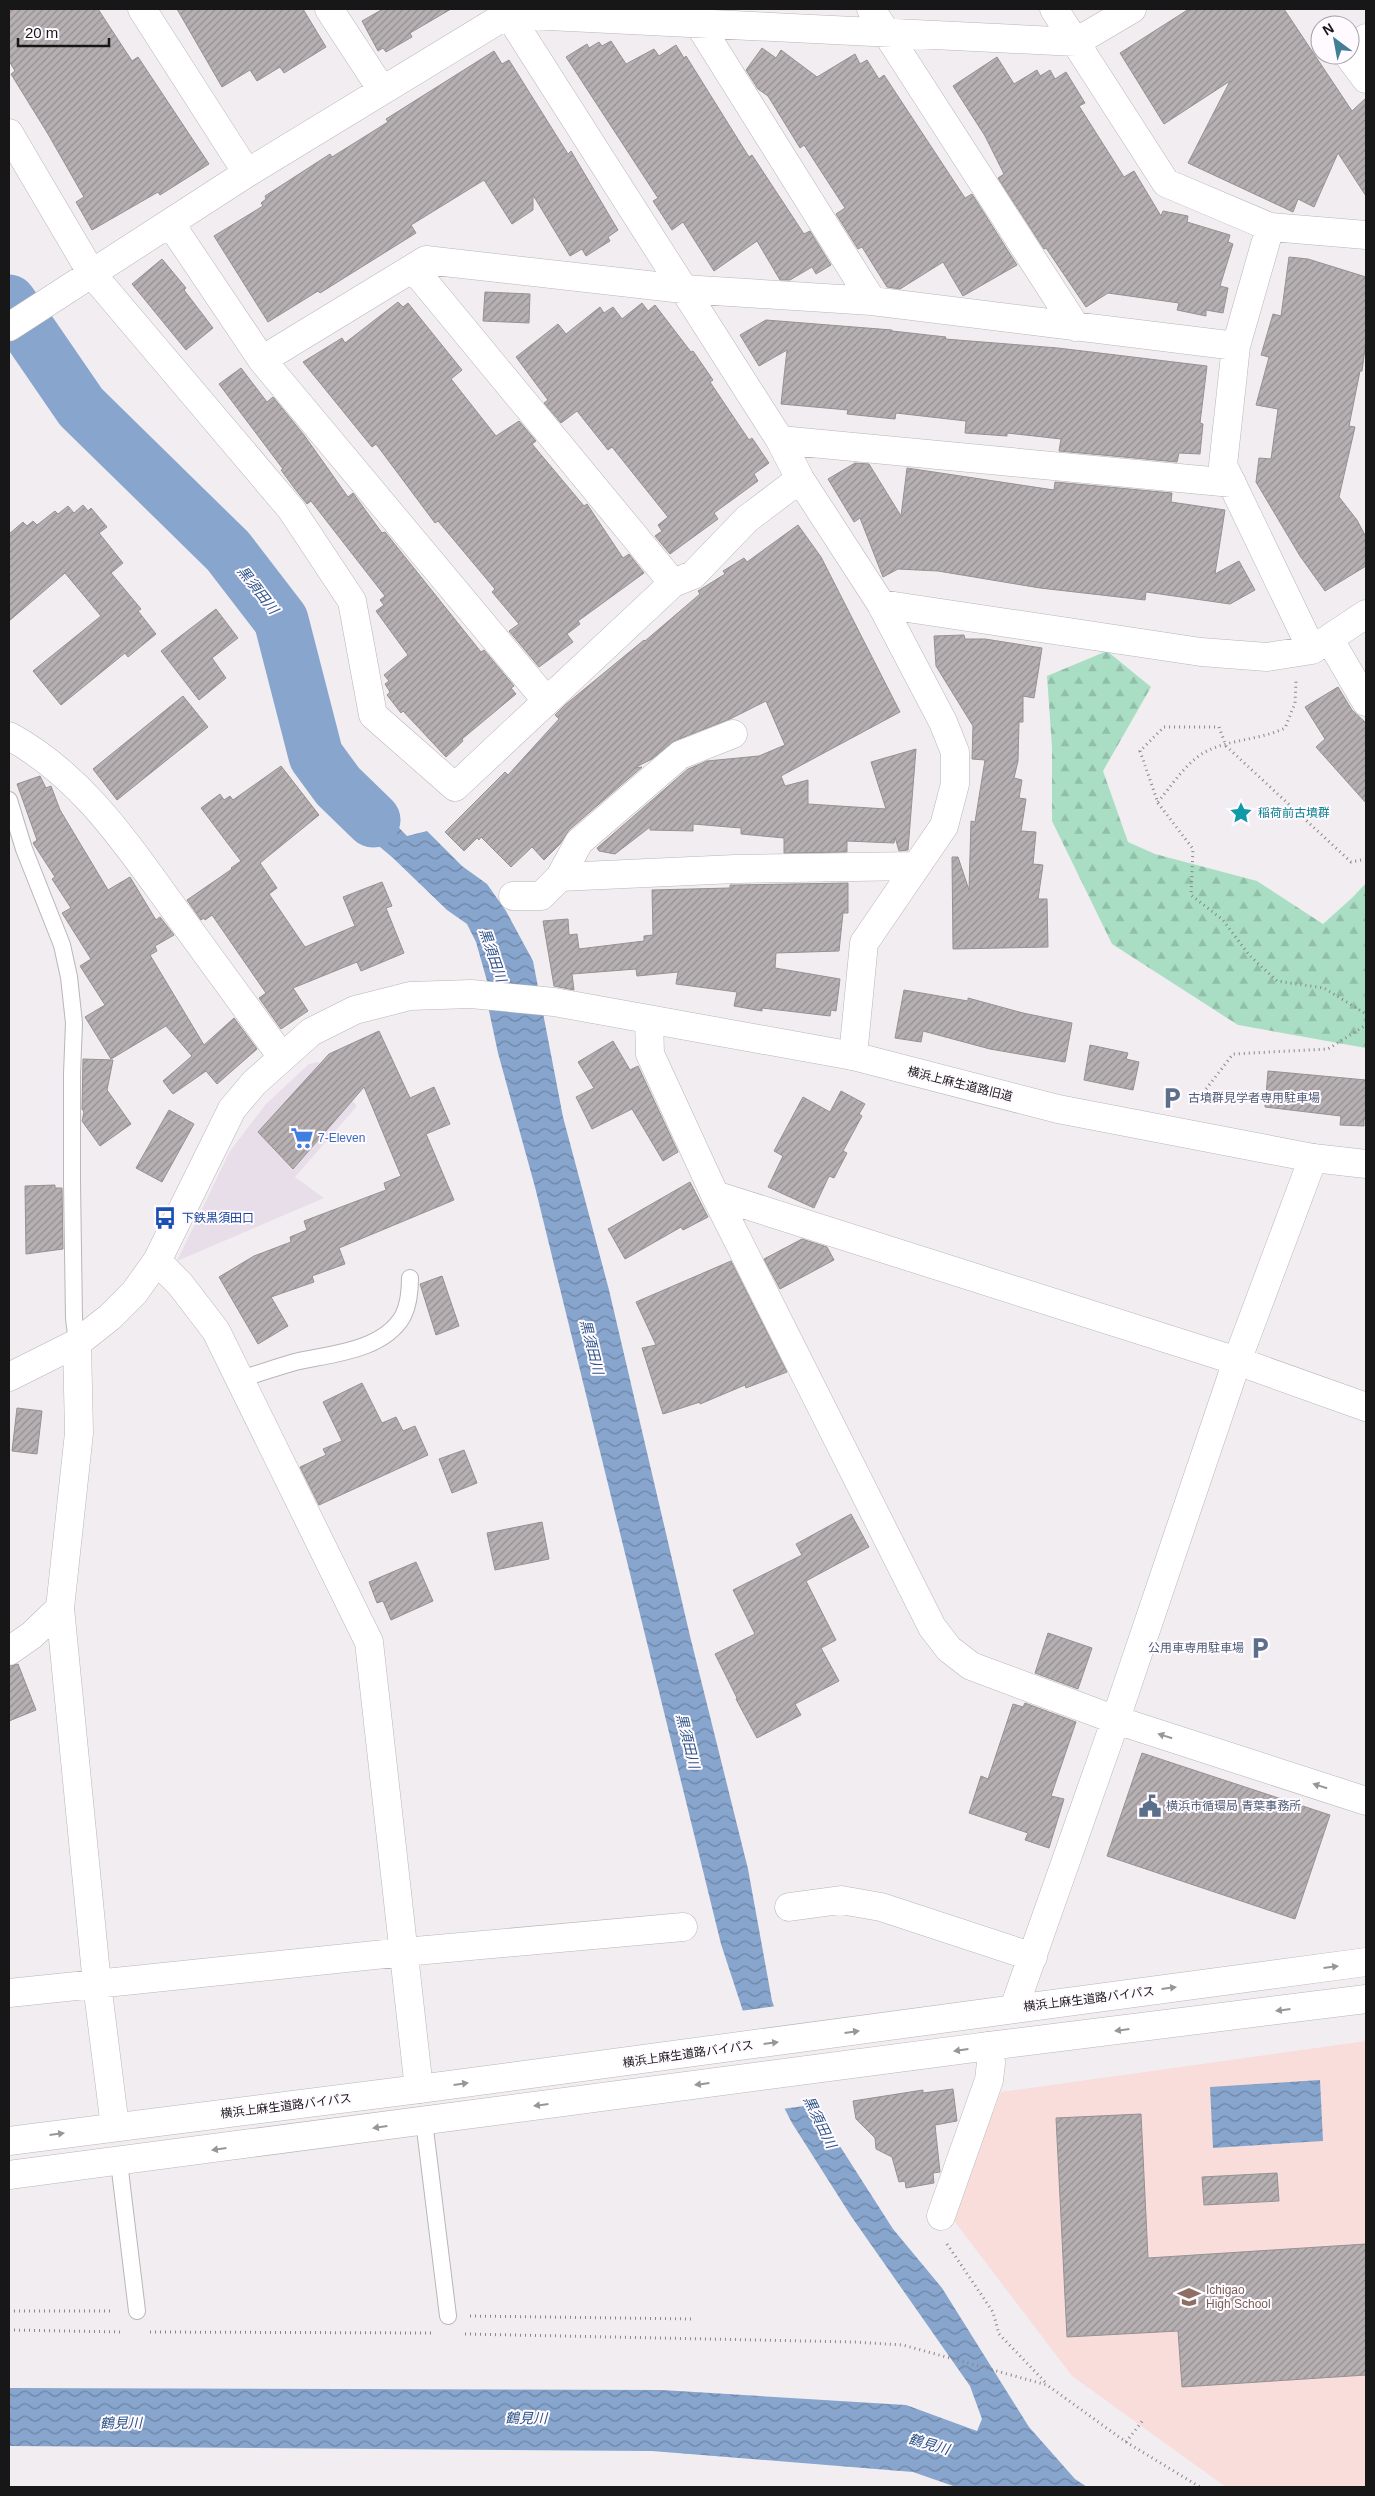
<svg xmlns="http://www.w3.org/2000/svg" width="1375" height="2496" font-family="Helvetica,'Noto Sans JP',sans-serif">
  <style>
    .built { fill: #e8dee9 }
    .education { fill: #f8dddb }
    .forest { fill: url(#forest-firs) }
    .water { fill: url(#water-waves) }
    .pier { fill: #f1edf1 }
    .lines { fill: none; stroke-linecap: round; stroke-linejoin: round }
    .river { stroke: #87a5cd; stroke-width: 55 }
    .building { fill: url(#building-hatch); stroke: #979193 }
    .lane-casing { stroke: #b9b5ba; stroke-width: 18 }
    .street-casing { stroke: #b9b5ba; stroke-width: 29 }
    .secondary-casing { stroke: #b9b5ba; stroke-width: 29 }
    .primary-casing { stroke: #b9b5ba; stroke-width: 29 }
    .path { stroke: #898789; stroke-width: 3; stroke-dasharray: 1 4; stroke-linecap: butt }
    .lane { stroke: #fff; stroke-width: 16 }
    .street { stroke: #fff; stroke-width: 28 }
    .secondary { stroke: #fff; stroke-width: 28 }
    .primary { stroke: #fff; stroke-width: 28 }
    .oneway { fill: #979797 }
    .labels { text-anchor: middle; stroke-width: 4; stroke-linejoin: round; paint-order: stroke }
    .culture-label { font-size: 12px; fill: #0d838f; stroke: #fefaff; text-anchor: start }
    .street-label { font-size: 12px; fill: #181718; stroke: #fefaff }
    .service-label { font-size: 12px; fill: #4e5e75; stroke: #fefaff; text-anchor: start }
    .shop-label { font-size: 12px; fill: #366cbe; stroke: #fefaff; text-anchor: start }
    .transit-label { font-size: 12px; fill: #164399; stroke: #fefaff; text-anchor: start }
    .education-label { font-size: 12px; fill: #785e54; stroke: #fefaff; text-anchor: start }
    .water-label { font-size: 14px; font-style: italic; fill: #2b5488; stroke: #fefaff }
  </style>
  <defs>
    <pattern id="forest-firs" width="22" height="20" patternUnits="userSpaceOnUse" patternTransform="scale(1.25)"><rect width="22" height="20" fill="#a9dec4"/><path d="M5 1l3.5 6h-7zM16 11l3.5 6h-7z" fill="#91bea8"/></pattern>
    <pattern id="water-waves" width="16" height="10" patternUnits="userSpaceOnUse" patternTransform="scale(1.25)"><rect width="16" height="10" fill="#87a5cd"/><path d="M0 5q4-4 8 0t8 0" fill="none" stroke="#6d85a5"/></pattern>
    <pattern id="building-hatch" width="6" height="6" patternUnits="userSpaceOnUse" patternTransform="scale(1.25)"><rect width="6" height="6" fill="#b6b0b2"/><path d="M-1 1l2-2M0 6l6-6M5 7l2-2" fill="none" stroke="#938e90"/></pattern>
  </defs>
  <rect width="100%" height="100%" fill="#f1edf1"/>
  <path class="built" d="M318,1062L357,1106L295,1177L324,1198L177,1261L230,1151L266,1104L309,1064Z"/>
  <path class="education" d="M1366,2041V2487H1226L1072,2376L952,2218L1001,2092Z"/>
  <path class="forest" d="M1107,651L1151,687L1103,771L1128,842L1155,854L1257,881L1323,924L1353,897L1366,883V1048L1238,1025L1112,944L1052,821V747L1047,676Z"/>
  <path class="water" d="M330,757L407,836L427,831L462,866L487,884L506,911L533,961L563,1117L609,1290L690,1636L748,1869L772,2001L790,2048L827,2126L893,2229L942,2288L1029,2427L1075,2479L1087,2487H956L913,2472L652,2451L9,2446V2388L662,2390L906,2405L977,2431L982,2419L970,2386L851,2216L792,2123L758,2057L721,1944L535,1187L498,1053L488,1006L487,981L476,942L467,924L447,910L392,857L351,823L311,772Z
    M1320,2080L1323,2141L1213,2148L1210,2087Z"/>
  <path class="pier" d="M776,2006L792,2047L819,2104L782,2109L756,2058L740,2011Z"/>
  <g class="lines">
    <path class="river" d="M9,302L81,407L228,551L281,620L316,756L338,786L373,820"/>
  </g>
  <path class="building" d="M9,9H98L132,61L138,57L209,164L160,195L158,192L92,230L76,202L84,197L48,134L11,74L15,71L9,61Z
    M177,9H303L326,47L284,73L280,67L257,81L250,70L222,87Z
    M383,9H451L410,33L412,37L386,52L383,48L378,51L362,21Z
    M1189,9H1284L1352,111L1366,98V196L1338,153L1314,207L1298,199L1293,212L1188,163L1230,81L1164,124L1120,53Z
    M611,41L626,64L654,49L659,56L676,45L684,58L686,56L749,157L752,155L804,234L810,231L831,265L816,274L812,267L790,280H780L757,241L714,271L683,222L672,230L653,201L658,198L566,57L587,44L589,48L599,42L602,46Z
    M762,48L776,58L781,50L817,77L855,54L860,64L867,60L879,79L884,75L965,198L972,194L1017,265L963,296L943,262L900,289L887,287L862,247L858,249L836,214L845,208L804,145L800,148L768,96L758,89L746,70Z
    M494,51L502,64L509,60L568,154L571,151L618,230L608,237L610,241L586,256L582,249L570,256L533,195V210L512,224L484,180L411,225L416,233L320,293L318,291L268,322L214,236L263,206L261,203L266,199L265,196L330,154L332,157L388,122L386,119Z
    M997,57L1014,84L1037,70L1040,76L1050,70L1055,79L1066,72L1085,103L1079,106L1124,177L1134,171L1161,216L1163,211L1188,216L1187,222L1230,235L1228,242L1233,244L1220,286L1228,288L1223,313L1206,310V316L1177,310L1179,303L1108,293L1086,307L1046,248L1044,249L998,178L1004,174L985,136L953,86Z
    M1289,257L1308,259L1366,277V341L1362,371H1360L1349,426L1355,427L1339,497L1357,520L1366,537V566L1325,591L1300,556L1256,482L1259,458L1271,459L1278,409L1256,405L1269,357L1261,355L1273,314L1281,316Z
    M162,259L186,288L184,290L213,328L186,350L132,284Z
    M485,292L530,294L529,323L483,321Z
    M398,302L403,307L408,303L462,370L451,379L496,436L519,421L536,441L532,444L584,506L587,504L623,558L629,554L644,573L578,621L580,624L567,634L573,642L539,667L509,631L519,624L492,592L495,589L438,521L435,523L376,444L372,447L303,362L342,338L345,343Z
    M642,303L648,311L655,305L691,352L693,351L713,380L710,382L749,440L752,438L769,463L754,474L758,481L714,513L718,519L670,554L655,536L662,531L658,525L668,517L612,447L608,450L577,411L561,423L544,403L548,400L516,357L558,324L566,334L600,307L604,313L613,307L622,319Z
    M766,320L892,330V331L946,337L945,339L1058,348L1207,366L1200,423L1203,424L1200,454L1179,453L1177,462L1059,451L1061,439L1007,433V436L965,433L966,421L896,413L895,419L847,414L848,410L781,404L787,350L759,366L740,335Z
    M241,368L267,402L273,397L304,435L348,497L353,493L382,533L385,532L481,652L484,650L514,686L511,688L516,694L462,739L463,741L446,757L403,711L401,713L387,695L390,692L385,684L389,681L384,675L408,655L376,611L384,605L380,600L385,596L311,501L307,504L295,489L281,470L283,469L219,384Z
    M855,463L869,464L901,516L907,468L1054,490L1055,482L1172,493L1171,502L1225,510L1215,574L1239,561L1255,590L1230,604L1146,592L1145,600L1040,588L938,571L898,569L883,577L860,518L854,522L828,479Z
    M83,505L88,511L91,508L107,527L99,533L123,563L111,573L141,609L138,611L156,634L128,657L125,653L61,705L33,671L101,616L65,573L9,621V534L23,522L27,526L33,521L37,525L55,511L58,514L68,506L74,513Z
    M798,525L821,557L900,712L781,776L785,786L808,780V804L886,809L871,762L916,749L908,850L899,851L895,837L894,843L847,841V852L784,853V838L741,834V828L693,824V831L650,830V827L615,854L599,851L597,848L688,769L707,761L759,756L785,745L766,701L730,719L674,741L652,759L634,768L642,767L569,830L560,844L544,860L532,847L511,867L481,837L479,840L477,838L464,851L445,832L505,772L508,775L559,719L555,715L565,705L644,640L645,641L700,594L698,591L725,574L723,571L744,558L747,562Z
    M216,609L238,638L212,658L226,678L199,700L161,651Z
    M964,635L965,639H985L1042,648L1034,698L1023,696V722H1019L1018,761L1014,778L1022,780L1019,798L1026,799L1021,831L1036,832L1033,864L1043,865L1038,899H1047L1048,947L953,949L952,857H958L969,890L971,821L975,822L985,760L972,759L973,726L936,666L934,636Z
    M1338,687L1352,710L1366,723V803L1316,747L1325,739L1305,707Z
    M183,696L208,727L117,800L93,769Z
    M281,766L319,815L260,863L277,888L269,894L305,947L355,926L343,897L382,882L392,906L386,908L404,953L361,971L357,962L293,988L308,1011L281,1029L259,998L266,993L212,915L205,920L204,918L201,920L187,900L232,869L231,868L241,861L201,808L220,794L224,800L230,796L233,800Z
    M40,776L46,788L51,786L60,810L108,890L130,877L156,920L160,917L174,935L155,946L157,951L150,955L204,1045L234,1018L257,1049L217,1084L206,1071L173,1094L163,1081L192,1056L166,1026L111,1059L85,1017L105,1005L80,966L91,959L62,913L71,908L52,879L55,877L33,843L37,840L17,784Z
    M848,883V913H843L839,951L776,953L775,968L840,979L836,1011L831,1010L830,1016L762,1008V1011L734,1006L737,992L676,984L678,972L637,976L636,969L572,974L574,990L554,986L543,921L568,919L569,935L577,934L579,949L644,941V936L653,935L652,890L730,888V885H735Z
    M904,990L968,1001V998L1023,1013L1072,1023L1065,1062L990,1049L923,1031L921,1042L895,1038Z
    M379,1031L410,1098L434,1087L450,1124L426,1134L454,1200L339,1248L345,1264L312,1276L314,1282L271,1297L288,1326L258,1344L219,1277L254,1256L291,1242L290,1237L307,1230L304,1221L386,1190L384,1183L401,1176L364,1087L293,1169L258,1132L329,1054Z
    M613,1041L630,1070L638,1066L678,1152L663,1161L632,1109L592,1129L576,1097L594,1088L578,1062Z
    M1090,1045L1128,1053L1126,1059L1139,1062L1133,1090L1084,1080Z
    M83,1059L113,1060L107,1090L131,1124L100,1146L82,1121L84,1112L82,1109Z
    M1268,1071L1366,1080V1119H1364V1126L1340,1125L1341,1116L1265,1107Z
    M841,1091L865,1104L859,1114L862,1116L843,1151L847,1153L834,1178L829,1176L814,1208L768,1187L783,1156L774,1151L803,1097L830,1112Z
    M169,1110L194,1124L162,1182L136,1168Z
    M690,1182L708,1217L683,1230L681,1227L625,1259L608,1229Z
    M55,1185V1188H62L63,1249L26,1254L25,1186Z
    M802,1239L827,1247L834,1260L780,1289L764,1259Z
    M731,1261L787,1372L746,1388L745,1385L700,1404V1402L663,1414L642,1348L656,1345L636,1302Z
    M442,1276L459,1326L436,1335L420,1284Z
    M362,1383L382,1423L396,1417L403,1431L415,1426L428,1455L319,1505L300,1467L326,1455L323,1449L342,1441L323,1402Z
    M17,1408L42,1411L37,1454L12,1451Z
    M464,1450L477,1483L452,1493L439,1459Z
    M851,1514L869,1547L806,1581L836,1640L821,1648L839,1681L795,1704L801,1715L757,1738L736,1699L737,1698L715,1654L755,1634L733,1590L802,1555L796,1544Z
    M542,1522L549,1559L495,1570L487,1533Z
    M416,1562L433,1601L391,1620L383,1601L377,1603L369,1582Z
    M1048,1633L1092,1648L1078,1689L1035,1673Z
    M18,1664L36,1710L9,1721V1666Z
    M1025,1703L1076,1722L1051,1796L1064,1799L1049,1848L1025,1840L1028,1833L969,1813L981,1776L988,1779L1013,1704L1023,1707Z
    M1142,1753L1330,1815L1295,1919L1107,1856Z
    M953,2089L957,2121L935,2125L940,2172L933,2173L934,2183L906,2188L905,2181L899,2182L892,2157L876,2149L875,2138L856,2119L853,2101L923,2090V2093Z
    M1141,2114L1148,2258L1366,2244V2375L1182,2387L1178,2331L1067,2337L1056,2118Z
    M1277,2173L1279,2201L1204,2205L1202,2177Z"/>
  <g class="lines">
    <defs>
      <path id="lane" d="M9,800L24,849L62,945L69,977L74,1023L72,1074V1183L74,1318L77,1343
        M240,1379C258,1374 277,1367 295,1362C330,1354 383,1351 403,1316C409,1304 410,1291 410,1278
        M424,2121L448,2316
        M119,2162L137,2311"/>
      <path id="street" d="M142,9L247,173
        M329,9L382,90
        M505,9L780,440L800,479L881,604L943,722L955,752V784L944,826L864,943L853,1056
        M871,9L1076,327
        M1054,9L1166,183L1270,227L1366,235
        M690,10L872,301
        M1350,49L1366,38
        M1348,55L1366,79
        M9,133L92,274L291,509L352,601L373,715L455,787L673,583L693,575L747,519L800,479
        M170,223L262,360L546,700
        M1270,227L1236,346L1223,465L1312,650L1366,614
        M413,268L673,583
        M9,327L247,173L508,14L1076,42L1132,9
        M262,360L426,260L683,289L872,301L1236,346
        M780,440L1232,483
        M881,604L1201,652L1267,657L1312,650
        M1330,640L1366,702
        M9,736C83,776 128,846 177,913C212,961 247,1009 282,1057
        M560,877L735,869L915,866
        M513,896H541L560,877L579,842L680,755L733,734
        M649,1020L650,1054L715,1195L932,1627L949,1649L971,1666L1116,1720L1366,1801
        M715,1195L1237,1361L1366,1407
        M157,1261L180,1284L216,1331L369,1642L419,2089
        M60,1608L97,1984L115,2127
        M9,1651L32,1635L60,1608L79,1433L77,1343
        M789,1907L841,1900L881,1907L1033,1957
        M9,1993L404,1952L683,1927
        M1014,2008L1109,1739L1237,1361L1313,1158
        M941,2216L989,2080L991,2063L989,2046"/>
      <path id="secondary" d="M9,1377L77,1343L110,1317L134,1293L157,1261L232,1109L254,1083L311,1032L355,1010L410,996L471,994L554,1002L853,1056L1058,1109L1313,1158L1366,1164"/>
      <path id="primary" d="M9,2141L419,2089L1366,1962
        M9,2175L989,2046L1366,1999"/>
    </defs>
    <use href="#lane" class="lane-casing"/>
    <use href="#street" class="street-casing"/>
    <use href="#secondary" class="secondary-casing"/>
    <use href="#primary" class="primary-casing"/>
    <path class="path" d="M1158,802C1172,785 1187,761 1207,751C1231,739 1260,740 1285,728L1295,703L1296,681
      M1366,859L1351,862L1226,746L1219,727H1164L1140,751L1158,803L1193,849L1191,895L1223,920L1249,955L1277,981L1324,988L1366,1014
      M1203,1093L1233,1054L1328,1049L1366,1025
      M947,2244L993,2312L999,2334L1047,2384
      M9,2311H113
      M470,2316L694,2319
      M9,2330L124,2332
      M150,2332L431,2333
      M465,2334L854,2342L903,2345L1047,2385L1126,2442L1200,2487
      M1126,2442L1144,2419"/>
    <use href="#lane" class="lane"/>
    <use href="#street" class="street"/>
    <use href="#secondary" class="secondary"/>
    <use href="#primary" class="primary"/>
  </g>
  <defs><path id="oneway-solid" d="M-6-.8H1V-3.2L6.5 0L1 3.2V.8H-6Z" transform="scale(1.25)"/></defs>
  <g class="oneway">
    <use href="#oneway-solid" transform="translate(1165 1736) rotate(-162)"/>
    <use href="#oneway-solid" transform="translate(1320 1786) rotate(-162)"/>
    <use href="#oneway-solid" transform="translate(1331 1967) rotate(-7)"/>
    <use href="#oneway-solid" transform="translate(1169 1988) rotate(-7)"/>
    <use href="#oneway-solid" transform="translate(1283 2010) rotate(173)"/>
    <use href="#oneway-solid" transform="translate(1122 2030) rotate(173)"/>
    <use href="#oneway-solid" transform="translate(852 2032) rotate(-8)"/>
    <use href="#oneway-solid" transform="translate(771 2043) rotate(-7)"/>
    <use href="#oneway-solid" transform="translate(961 2050) rotate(172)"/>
    <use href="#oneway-solid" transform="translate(461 2084) rotate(-8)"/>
    <use href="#oneway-solid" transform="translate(702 2084) rotate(173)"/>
    <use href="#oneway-solid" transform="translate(541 2105) rotate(173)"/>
    <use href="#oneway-solid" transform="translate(380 2127) rotate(172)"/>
    <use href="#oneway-solid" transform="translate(57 2134) rotate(-7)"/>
    <use href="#oneway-solid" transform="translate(219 2149) rotate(172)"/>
  </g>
  <defs>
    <symbol id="sight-bare" viewBox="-9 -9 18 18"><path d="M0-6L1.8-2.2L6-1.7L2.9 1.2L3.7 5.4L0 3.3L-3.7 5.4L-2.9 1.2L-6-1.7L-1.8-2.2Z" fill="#0f9aa8" stroke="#fefaff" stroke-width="2.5" paint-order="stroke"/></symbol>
    <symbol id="parking-bare" viewBox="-9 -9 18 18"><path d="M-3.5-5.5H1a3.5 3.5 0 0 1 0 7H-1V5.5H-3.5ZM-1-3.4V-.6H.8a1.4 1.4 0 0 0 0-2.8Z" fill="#5c6f8a" stroke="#fefaff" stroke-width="2.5" paint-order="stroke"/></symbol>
    <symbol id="supermarket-bare" viewBox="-9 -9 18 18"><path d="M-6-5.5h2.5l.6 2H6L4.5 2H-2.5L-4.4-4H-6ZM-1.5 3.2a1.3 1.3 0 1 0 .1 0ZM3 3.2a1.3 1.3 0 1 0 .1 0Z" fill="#3f7fe0" stroke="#fefaff" stroke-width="2.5" paint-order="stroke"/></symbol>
    <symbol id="bus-bare" viewBox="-9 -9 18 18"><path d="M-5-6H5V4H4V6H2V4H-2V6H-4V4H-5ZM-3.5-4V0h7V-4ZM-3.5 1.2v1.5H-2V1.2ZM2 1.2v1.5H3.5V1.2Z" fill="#1a4fb4" stroke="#fefaff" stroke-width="2.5" paint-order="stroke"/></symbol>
    <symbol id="civic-bare" viewBox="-9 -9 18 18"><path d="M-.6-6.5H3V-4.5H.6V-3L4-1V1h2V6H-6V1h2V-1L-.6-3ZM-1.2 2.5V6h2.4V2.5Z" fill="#5c6f8a" stroke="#fefaff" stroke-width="2.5" paint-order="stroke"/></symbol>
    <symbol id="school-bare" viewBox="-9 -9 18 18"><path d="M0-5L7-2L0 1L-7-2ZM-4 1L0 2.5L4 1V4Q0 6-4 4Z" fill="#8d6e63" stroke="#fefaff" stroke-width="2.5" paint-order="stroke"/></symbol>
  </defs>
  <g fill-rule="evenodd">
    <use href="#sight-bare" x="1225" y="797" width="32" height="32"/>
    <use href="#parking-bare" x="1156" y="1082" width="32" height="32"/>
    <use href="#supermarket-bare" x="286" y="1122" width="32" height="32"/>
    <use href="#bus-bare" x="149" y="1202" width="32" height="32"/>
    <use href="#parking-bare" x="1244" y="1632" width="32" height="32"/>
    <use href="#civic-bare" x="1134" y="1790" width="32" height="32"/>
    <use href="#school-bare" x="1173" y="2281" width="32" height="32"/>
  </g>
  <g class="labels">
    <g class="culture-label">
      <text x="1258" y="817">稲荷前古墳群</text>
    </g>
    <g class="street-label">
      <text transform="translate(960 1084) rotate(14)" y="4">横浜上麻生道路旧道</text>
      <text transform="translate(1089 1999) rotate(-7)" y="4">横浜上麻生道路バイパス</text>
      <text transform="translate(688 2054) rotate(-8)" y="4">横浜上麻生道路バイパス</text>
      <text transform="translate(286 2106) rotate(-7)" y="4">横浜上麻生道路バイパス</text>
    </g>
    <g class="service-label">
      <text x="1188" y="1102">古墳群見学者専用駐車場</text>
      <text x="1244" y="1652" text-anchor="end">公用車専用駐車場</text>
      <text x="1166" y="1810">横浜市循環局 青葉事務所</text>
    </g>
    <g class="shop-label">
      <text x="318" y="1142">7-Eleven</text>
    </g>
    <g class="transit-label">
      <text x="182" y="1222">下鉄黒須田口</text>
    </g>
    <g class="education-label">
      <text x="1206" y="2294">Ichigao<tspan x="1206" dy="14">High School</tspan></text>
    </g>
    <g class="water-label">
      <text transform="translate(258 590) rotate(52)" y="5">黒須田川</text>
      <text transform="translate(493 955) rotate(71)" y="5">黒須田川</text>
      <text transform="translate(592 1347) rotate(76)" y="5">黒須田川</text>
      <text transform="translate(688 1741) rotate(76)" y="5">黒須田川</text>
      <text transform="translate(820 2122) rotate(64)" y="5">黒須田川</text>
      <text transform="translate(526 2418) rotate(1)" y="5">鶴見川</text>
      <text transform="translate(121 2423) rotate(-1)" y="5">鶴見川</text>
      <text transform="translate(929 2444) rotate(16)" y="5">鶴見川</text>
    </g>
  </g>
  <rect width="1375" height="2496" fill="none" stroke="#181718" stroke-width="20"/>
  <g transform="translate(1335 40) rotate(328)"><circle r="24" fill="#fefaff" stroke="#a29fa3"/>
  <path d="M0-4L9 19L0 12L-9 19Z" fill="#407f94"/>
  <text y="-8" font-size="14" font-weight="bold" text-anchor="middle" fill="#181718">N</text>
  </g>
  <path d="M18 38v8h91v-8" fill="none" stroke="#181718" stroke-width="2.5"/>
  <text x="25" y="38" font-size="15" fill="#181718" stroke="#fefaff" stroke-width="4" paint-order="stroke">20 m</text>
</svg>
